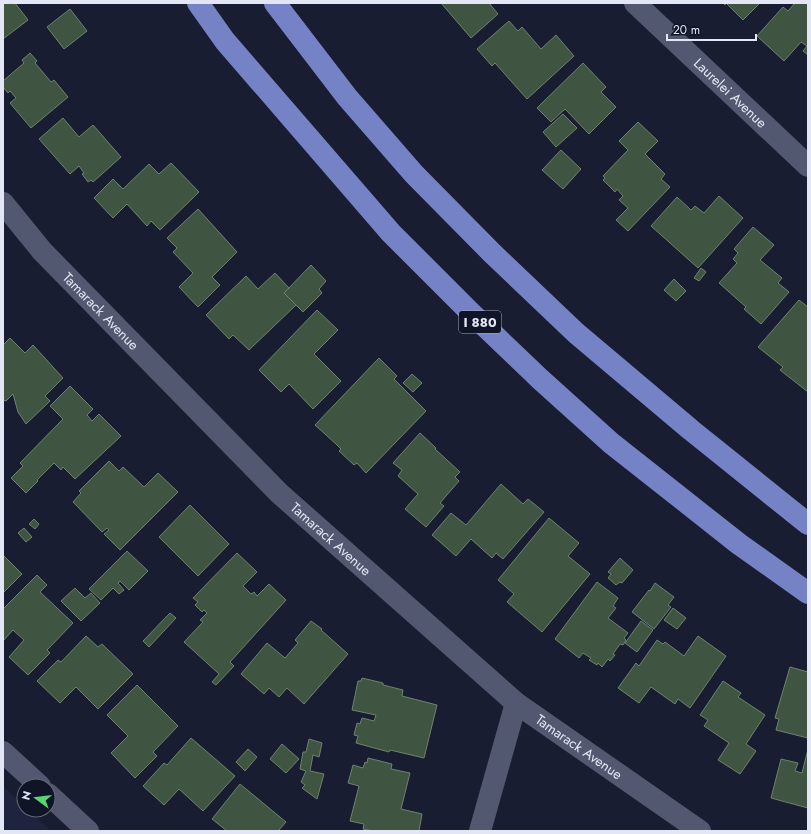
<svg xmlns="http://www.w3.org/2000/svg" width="811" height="834" font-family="Jost,sans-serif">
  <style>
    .built { fill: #1f243e }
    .building { fill: #3f5441; stroke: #6d836f }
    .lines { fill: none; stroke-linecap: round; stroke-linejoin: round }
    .minor { stroke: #52586f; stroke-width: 22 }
    .motorway { stroke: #7583c6; stroke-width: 22 }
    .labels { text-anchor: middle; stroke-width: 3.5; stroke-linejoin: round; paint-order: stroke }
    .shield { fill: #101427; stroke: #a4a8b7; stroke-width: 1 }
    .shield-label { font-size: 13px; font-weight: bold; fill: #e3e7f5 }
    .street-label { font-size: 14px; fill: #e3e7f5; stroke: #101427 }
  </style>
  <rect width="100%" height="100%" fill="#191d31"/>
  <path class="built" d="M3,786L24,806V810H28L51,831H3Z"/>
  <path class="building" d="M3,3H15L28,20L3,39Z
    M441,3H489L498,14L471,38Z
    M723,3H760L743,20L726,3L725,5Z
    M795,3H808V55L803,51L807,46L801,42L784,61L757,36L783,7L788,11Z
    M70,9L87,31L64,49L47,27Z
    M509,21L518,31L522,27L541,49L556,35L574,56L527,99L495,63L492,66L477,49Z
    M30,53L37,61L35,63L51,82L54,80L68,97L31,128L10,103L16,98L10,91L8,93L3,87V81L24,63L22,60Z
    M583,63L606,87L601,92L616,107L589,134L565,109L551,122L537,108Z
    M563,114L577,128L556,147L543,132Z
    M63,118L79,137L93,125L121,157L93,182L91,180L88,182L82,174L84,173L79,166L70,174L39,139Z
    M638,122L658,141L645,154L665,174L661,179L670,187L628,231L616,220L628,208L619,200L623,196L617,189L615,192L603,180L605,178L603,176L628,150L619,141Z
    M561,150L581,169L563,189L542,170Z
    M171,163L199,192L160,230L151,221L147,226L127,204L113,218L94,198L113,179L123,189L149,164L159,174Z
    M719,196L743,218L698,268L651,226L677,197L691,210L695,206L704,213Z
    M198,209L237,252L212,277L220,285L198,307L179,287L193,273L173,252L177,248L167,238Z
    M753,227L774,245L760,260L782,278L778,283L789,292L761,324L744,309L746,307L719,283L737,263L733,259L738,253L734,249Z
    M311,265L326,281L319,289L322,293L303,312L284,293Z
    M701,268L706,272L699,281L694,278Z
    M275,273L289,288L284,293L296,305L249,350L233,335L229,339L206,315L246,276L258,289Z
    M674,279L686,291L676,301L664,290Z
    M799,300L808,307V392L780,370L783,367L758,347Z
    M317,310L338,330L314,354L341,381L313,409L289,384L281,392L259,370Z
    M10,338L25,353L33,345L63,378L45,396L50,401L26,424L18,412L13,394L6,401L3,400V345Z
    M379,358L397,376L394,379L426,411L366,473L357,463L354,465L339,451L341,449L336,444L315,425Z
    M412,374L422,383L413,392L403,383Z
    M70,386L93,409L87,415L92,421L99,414L121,436L75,479L63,467L61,470L54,463L37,480L38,481L26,493L11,478L23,466L20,463L63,419L50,406Z
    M420,433L436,448L435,449L460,472L455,477L459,481L440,503L444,506L426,527L405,509L418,494L398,476L402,470L393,463Z
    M109,461L119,471L123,467L144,487L158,473L178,492L120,550L104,534L109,530L107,528L102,532L73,502L81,493L79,491Z
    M501,484L523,504L528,499L544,512L503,559L496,553L492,558L471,539L456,556L432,535L451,513L466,525Z
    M190,505L229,544L198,576L159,537Z
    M549,518L579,543L568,556L590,574L542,632L507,602L514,594L498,580Z
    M34,519L39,524L35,529L29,524Z
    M24,528L32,537L26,542L18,533Z
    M127,551L148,571L129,590L120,581L118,583L124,590L119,594L113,588L101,600L89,589Z
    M237,553L257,572L243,586L251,594L254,592L257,596L269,584L286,600L230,662L234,666L216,685L212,682L219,674L184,642L203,622L200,620L207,613L204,610L202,612L195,605L198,602L193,598Z
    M3,555L22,574L3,593Z
    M620,558L633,570L622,583L620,582L616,585L608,578L611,574L608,572Z
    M37,575L47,585L40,592L73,623L47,650L50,653L28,675L9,657L24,640L13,630L3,641V609Z
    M597,582L618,598L613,606L616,608L608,618L628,633L624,638L626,640L623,645L620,644L613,654L615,655L610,661L608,659L602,667L598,663L597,665L589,660L591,658L583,653L579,658L555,639Z
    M655,583L674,597L668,605L671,607L654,629L632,612L649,590L650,591Z
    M75,588L85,598L91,593L100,603L81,621L61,601Z
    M673,608L686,618L677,629L664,620Z
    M170,613L176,618L149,647L143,641Z
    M311,621L322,629L321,630L348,654L304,704L287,688L279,697L269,688L264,694L241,674L267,643L285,658L298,643L295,640Z
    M641,621L653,630L637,652L625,643Z
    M86,636L98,647L102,644L133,674L98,709L76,687L60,703L37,681L58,660L61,662Z
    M698,636L726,656L690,708L678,699L675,704L651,687L639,703L618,688L636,663L639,666L657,640L663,644L665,642L684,656Z
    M790,667L808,672V738L776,730L779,719L775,718Z
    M362,678L383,683V685L403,690L402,696L437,705L424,758L390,750L389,752L356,743L358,736L354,735L357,723L360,724L362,718L374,721L376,715L352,710L358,681H361Z
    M723,681L741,693L738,697L765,715L746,744L756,751L740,774L718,760L729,743L704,726L708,720L700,715Z
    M137,685L178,726L153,752L157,756L135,778L111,753L128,736L107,715Z
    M191,738L235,776L203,811L179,789L164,805L143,786L164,763L167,765Z
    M309,739L322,743L319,757L313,755L310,771L324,774L317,799L302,788L305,785L301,782L306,771L300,769L303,752H306Z
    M282,744L299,759L286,773L270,759Z
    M248,749L257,757L245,771L236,762Z
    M808,749V808L771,798L781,759L798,763L795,771L802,773Z
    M368,758L392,764L391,769L410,773L401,809L422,814L419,831H373L363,829L364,824L350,821L359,786L348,783L353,765L363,768L365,762L367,763Z
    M240,784L286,822L278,831H227L212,819Z"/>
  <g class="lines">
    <g class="minor">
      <path id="s1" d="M635,3L808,166"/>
      <path id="s2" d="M3,203L42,251L279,493L516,703L700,831"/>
      <path d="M3,752L40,786"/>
      <path d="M48,794L88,831"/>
      <path d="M480,831L516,703"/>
    </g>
    <path class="motorway" d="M198,3L225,41L391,233L470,312L540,379L611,443L739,544L808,593
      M275,3L347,97L414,174L492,253L576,333L691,430L808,524"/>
  </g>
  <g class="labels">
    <rect class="shield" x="459" y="311" width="42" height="22" rx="3"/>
    <g class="shield-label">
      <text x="480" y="327">I 880</text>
    </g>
    <g class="street-label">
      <text dy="5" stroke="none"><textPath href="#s1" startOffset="131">Laurelei Avenue</textPath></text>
      <text dy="5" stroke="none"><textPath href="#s2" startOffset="146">Tamarack Avenue</textPath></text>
      <text dy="5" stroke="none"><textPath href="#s2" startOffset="470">Tamarack Avenue</textPath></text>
      <text dy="5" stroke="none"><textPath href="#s2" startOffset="794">Tamarack Avenue</textPath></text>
    </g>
  </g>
  <rect width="811" height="834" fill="none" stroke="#e3e7f5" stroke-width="8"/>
  <g transform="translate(36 798) rotate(285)"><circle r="19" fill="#101427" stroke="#646879"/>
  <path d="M0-3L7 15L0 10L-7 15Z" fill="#58d570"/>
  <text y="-6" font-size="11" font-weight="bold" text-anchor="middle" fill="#e3e7f5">N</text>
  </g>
  <path d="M667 34v6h89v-6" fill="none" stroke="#e3e7f5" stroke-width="2"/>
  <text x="673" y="34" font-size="12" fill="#e3e7f5" stroke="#101427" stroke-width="3" paint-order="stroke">20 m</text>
</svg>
